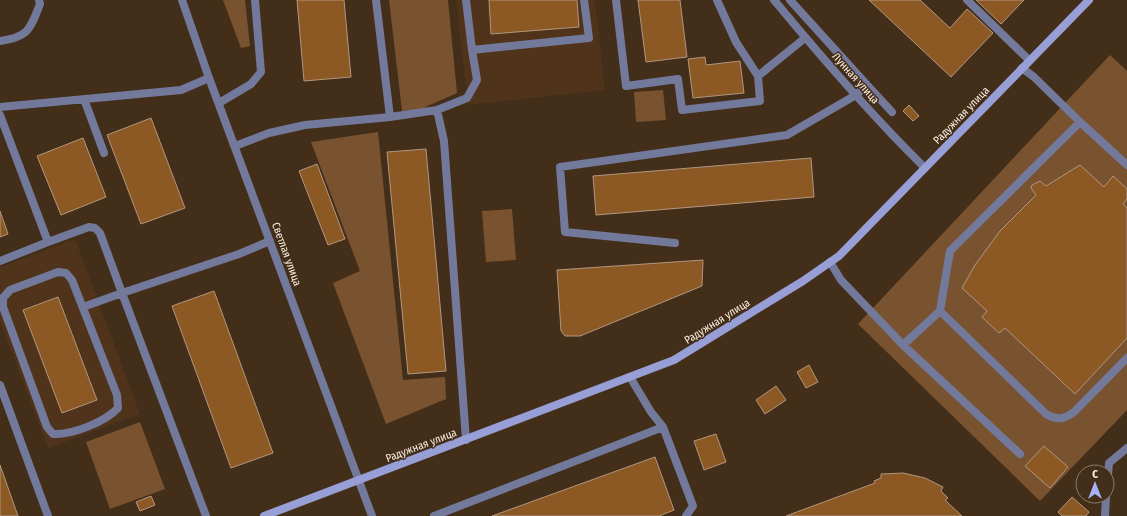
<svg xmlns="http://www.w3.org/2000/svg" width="1127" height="516" font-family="'Fira Sans Condensed',sans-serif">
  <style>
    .built { fill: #4f341b }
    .green { fill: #795330 }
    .building { fill: #8c5925; stroke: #b19780 }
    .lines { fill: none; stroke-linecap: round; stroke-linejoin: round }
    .lane { stroke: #73799b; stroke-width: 8 }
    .street { stroke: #73799b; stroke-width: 8 }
    .secondary { stroke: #979fd6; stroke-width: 8 }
    .labels { text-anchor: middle; stroke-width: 3; stroke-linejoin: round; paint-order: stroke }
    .street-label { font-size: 11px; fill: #fceee2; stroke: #432e1a }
  </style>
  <rect width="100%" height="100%" fill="#432e1a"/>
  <path class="built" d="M456,0H595L605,90L468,105Z
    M75,239L140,414L48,448L0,321V267Z"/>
  <path class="green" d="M223,0H245L250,46L241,48Z
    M389,0H448L457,93L421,109L402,111Z
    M1110,55L1127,71V410L1040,501L858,324Z
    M663,90L666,120L636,122L634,92Z
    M378,132L403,380L445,377L446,399L386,424L333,283L360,271L311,142Z
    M512,209L516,260L486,262L482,211Z
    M140,422L165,489L110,509L86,442Z"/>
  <path class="building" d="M297,0H344L351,77L304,81Z
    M489,0H577L579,27L491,34Z
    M638,0H680L687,57L646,62Z
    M869,0H920L950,28L967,9L993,33L951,77Z
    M976,0H1024L1001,24Z
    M705,57L706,65L740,61L744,93L693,98L688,59Z
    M909,105L919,116L913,121L903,111Z
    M151,118L185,208L141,224L107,135Z
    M83,138L106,197L61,215L37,156Z
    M426,149L446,371L408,374L387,152Z
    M811,158L814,197L596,215L593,176Z
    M317,164L345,239L328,245L299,171Z
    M1080,165L1104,187L1113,176L1127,189V199L1123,204L1127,208V338L1075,394L1005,328L999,333L982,317L987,311L962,288L975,265L1000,231L1036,195L1031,188L1032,185L1040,181L1046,186Z
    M0,211L8,234L0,237Z
    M703,260L702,286L580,336H565L561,331L557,270Z
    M214,291L273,453L231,468L172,306Z
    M58,297L97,400L62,413L23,310Z
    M809,365L818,382L806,388L797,372Z
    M776,386L786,400L765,414L756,400Z
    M716,434L726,462L704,470L694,441Z
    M1044,446L1068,467L1050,488L1025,466Z
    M655,457L674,510L659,516H492Z
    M0,465L18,516H0Z
    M903,473L925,478L943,487L941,491L948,498L945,500L962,516H786L875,483L874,481L881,478V474Z
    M151,496L155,505L140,511L136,502Z
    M1072,497L1089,512L1086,516H1062L1058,512Z"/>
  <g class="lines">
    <path class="lane" d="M376,0L390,117
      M466,0L472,50L589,38L584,0
      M616,0L626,86L678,79L682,110L760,101L758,76L805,38
      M717,0L736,42L758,76
      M967,0L1029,60
      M0,41C29,37 30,29 40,4L39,0
      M867,85L892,112
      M84,99L104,153
      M219,103L251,84L261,72L255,0
      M0,107L181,90L209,78
      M437,110L467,98L477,80L472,50
      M0,115L48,242L0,261
      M1080,122L1127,165
      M235,146L269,133L305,125L390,117L437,110L444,141L466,440
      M48,242L89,227L95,228L100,233L122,293L83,307
      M675,243L565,232L560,167L787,135L856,95L867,85L790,0
      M830,262L841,280L903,345L1020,454
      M58,272L66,273L72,280L117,395L118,408C105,422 72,435 53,434L47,427L3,307V298L10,290Z
      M940,311L1046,414C1058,421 1064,419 1074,412L1127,358
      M903,345L940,311L950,251L1080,122L1034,77L1022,68
      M630,377L651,412L663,427L693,506L686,516
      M0,385L48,516
      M1107,487L1109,463L1127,448
      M206,516L122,293L239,254L270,241
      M434,516L663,427
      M1105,516L1106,496"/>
    <path class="street" d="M182,0L209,78L372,516
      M774,0C822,58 871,115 925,168"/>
    <path class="secondary" d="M264,516L674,360L803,281L839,256L1089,0"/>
  </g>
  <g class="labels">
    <g class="street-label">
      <text transform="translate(856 78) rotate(48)" y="4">Лунная улица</text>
      <text transform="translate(961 115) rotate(-46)" y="4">Радужная улица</text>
      <text transform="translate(287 254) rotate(70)" y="4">Светлая улица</text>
      <text transform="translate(717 321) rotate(-32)" y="4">Радужная улица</text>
      <text transform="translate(421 445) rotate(-21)" y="4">Радужная улица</text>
    </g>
  </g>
  <g transform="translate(1095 484)"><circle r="19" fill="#432e1a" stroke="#8d7b6a"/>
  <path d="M0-3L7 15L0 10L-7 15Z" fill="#a7b1fc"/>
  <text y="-6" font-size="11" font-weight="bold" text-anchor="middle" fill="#fceee2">С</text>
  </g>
</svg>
